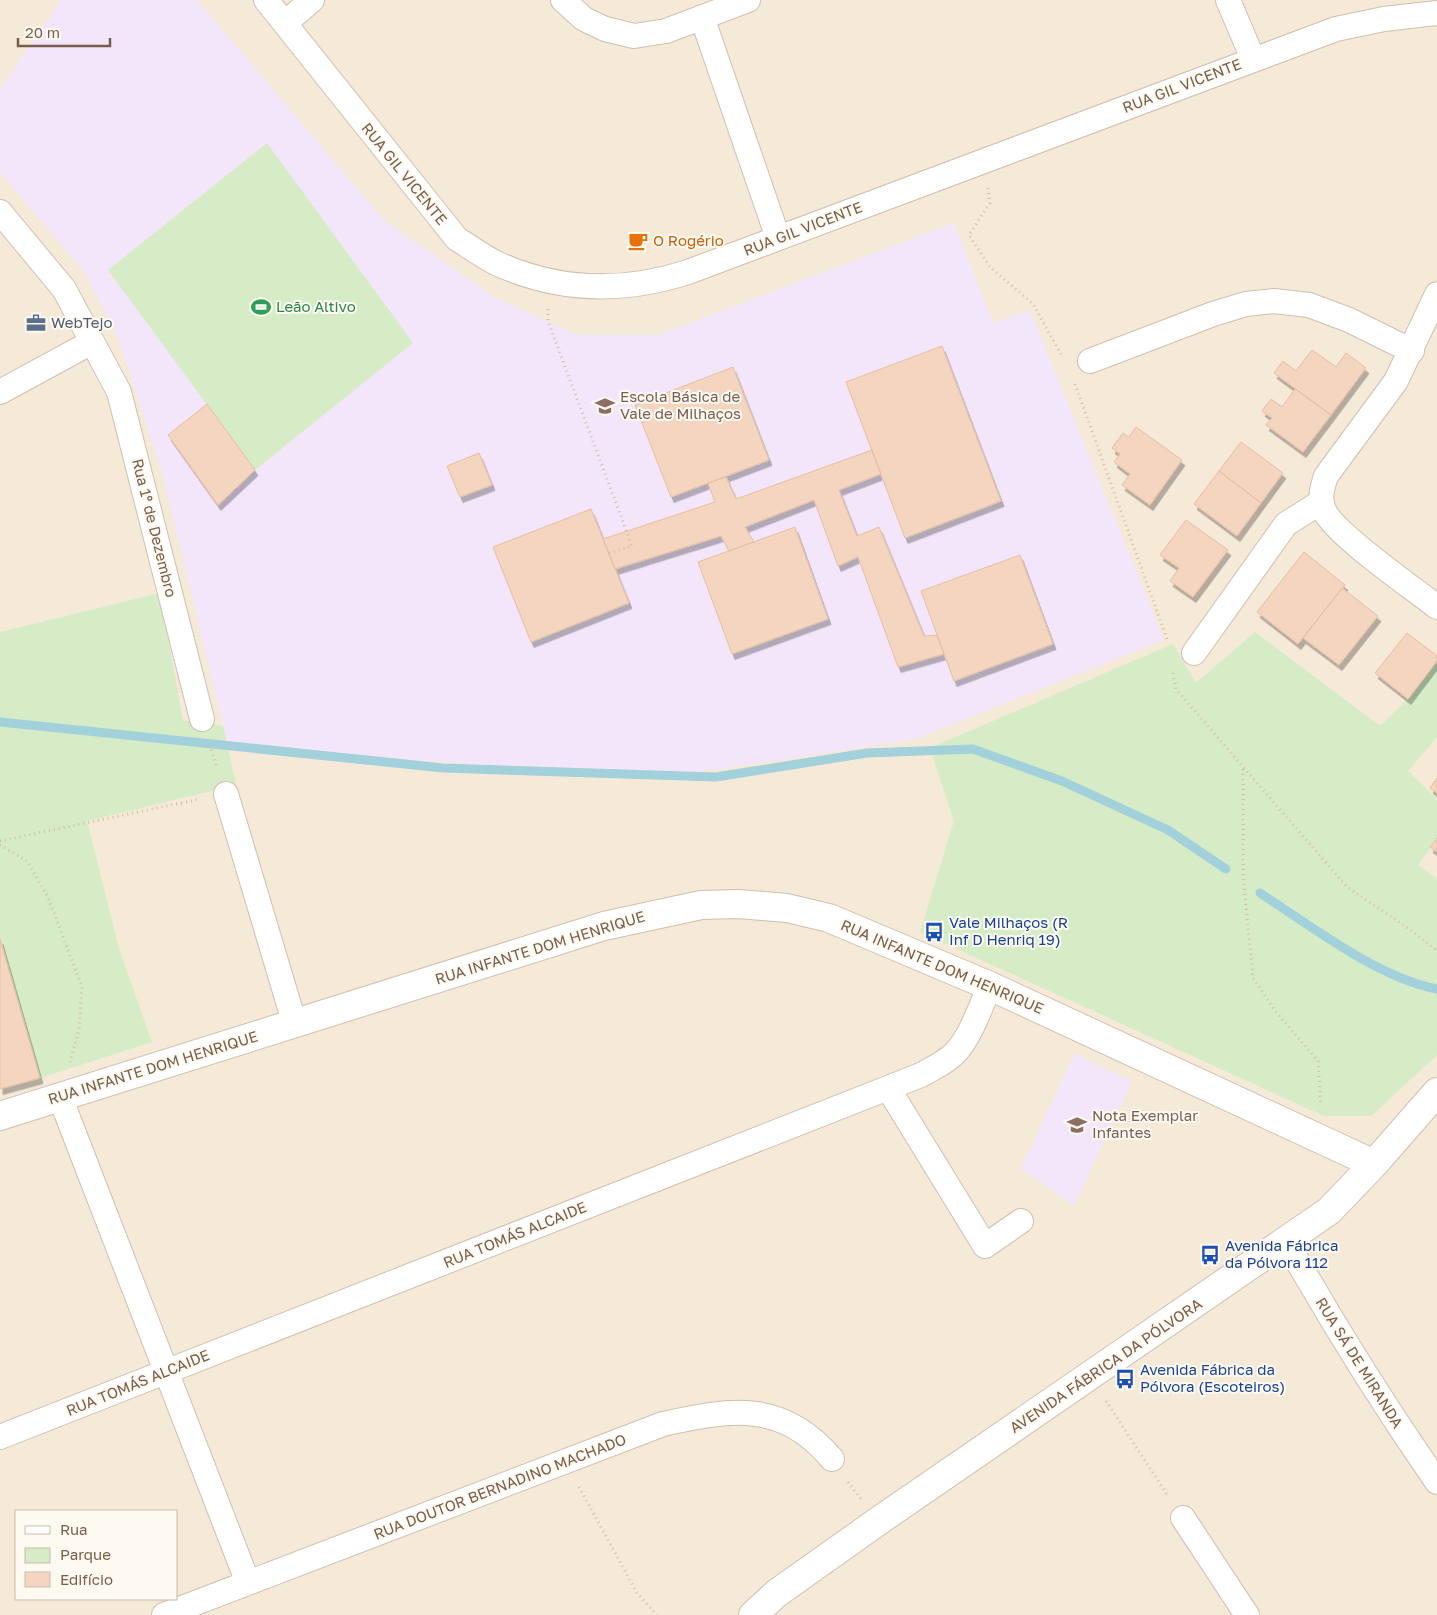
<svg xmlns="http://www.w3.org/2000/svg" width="1437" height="1615" font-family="'Golos Text',sans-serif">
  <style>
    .residential { fill: #f5e9d8; fill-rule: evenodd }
    .education { fill: #f3e6fa }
    .green { fill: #d5ecc7 }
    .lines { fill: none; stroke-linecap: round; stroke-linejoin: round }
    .stream { stroke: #a2d0db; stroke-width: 9 }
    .building { fill: #f4d6c0; stroke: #e7bda0; filter: url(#shadow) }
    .minor-casing { stroke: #d1bfae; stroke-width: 26 }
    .tertiary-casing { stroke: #d1bfae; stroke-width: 30 }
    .path { stroke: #dabaa3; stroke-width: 3; stroke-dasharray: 1 4; stroke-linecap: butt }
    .minor { stroke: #fff; stroke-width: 24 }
    .tertiary { stroke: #fff; stroke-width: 28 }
    .labels { text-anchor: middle; stroke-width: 4; stroke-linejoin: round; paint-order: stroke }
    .street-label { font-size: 15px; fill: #7a5d4b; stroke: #fffaf1 }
    .food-label { font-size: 15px; fill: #c56008; stroke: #fffaf1; text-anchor: start }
    .leisure-label { font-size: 15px; fill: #27864d; stroke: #fffaf1; text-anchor: start }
    .service-label { font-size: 15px; fill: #4e5e75; stroke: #fffaf1; text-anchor: start }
    .education-label { font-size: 15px; fill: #785e54; stroke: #fffaf1; text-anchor: start }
    .transit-label { font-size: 15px; fill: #164399; stroke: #fffaf1; text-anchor: start }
  </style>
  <defs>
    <filter id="shadow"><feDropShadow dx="3" dy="5.5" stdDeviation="0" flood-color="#0004"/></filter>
  </defs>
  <rect width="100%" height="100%" fill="#fdf6ea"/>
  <path class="residential" d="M0,0H1437V1615H0ZM16,1511H176V1599H16Z"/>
  <path class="education" d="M61,0H197L385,221L496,298L578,335H658L954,223L993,323L1030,310L1164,640L915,739L660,778L228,746L162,472L119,341L83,270L0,173V89Z
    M1074,1054L1132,1081L1074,1206L1021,1168Z"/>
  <path class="green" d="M267,143L413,343L255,470L108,270Z
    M160,593L183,720L223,726L236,785L87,821L119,949L152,1042L40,1078L0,939V632Z
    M1255,632L1380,726L1408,699L1437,661V737L1408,771L1437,799V838L1418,865L1437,879V1055L1371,1116H1324L920,932L954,821L930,748L1173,644L1196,683Z"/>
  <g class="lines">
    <path class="stream" d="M0,722L443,768L716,777L867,753L973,749L1062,781L1168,830L1226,869
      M1260,893C1311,926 1378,978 1437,989"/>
  </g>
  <path class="building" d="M942,346L1001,501L905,538L846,382Z
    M1312,350L1336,367L1346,353L1366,368L1331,415L1274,373L1283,361L1296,371Z
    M733,367L769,460L671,497L635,405Z
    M1295,389L1331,415L1303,452L1266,425L1272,418L1262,411L1271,399L1282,407Z
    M207,404L255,470L218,505L168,435Z
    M1136,427L1182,460L1150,505L1122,485L1130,474L1114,462L1120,454L1112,448L1123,433L1129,437Z
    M1241,442L1283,473L1261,503L1219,471Z
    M872,450L881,474L839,490L857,536L879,527L924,636L937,635L944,654L898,667L858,557L838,566L814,500L745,527L754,542L729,551L721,536L615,569L603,539L715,502L708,483L726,477L736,499Z
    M479,453L492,485L460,497L447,466Z
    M1219,471L1261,503L1237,536L1194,504Z
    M591,509L629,603L531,642L493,547Z
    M1186,520L1228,550L1193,597L1170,581L1179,568L1160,555Z
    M795,527L828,619L732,654L698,562Z
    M1304,552L1345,585L1298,644L1257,612Z
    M1020,555L1053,644L954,681L921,591Z
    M1342,588L1378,616L1339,665L1303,638Z
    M1407,633L1437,656V661L1408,699L1375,673Z
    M1437,778V793L1430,788Z
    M1437,838V852L1430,847Z
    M0,939L40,1078L0,1089Z"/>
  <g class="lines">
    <defs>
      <path id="minor" d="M266,0L457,239C469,246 482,256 496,263C559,292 623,293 688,272L1336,29L1384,19L1437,13
        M563,0L584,19L605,29L634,36L666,31L748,0
        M1228,0L1253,59
        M702,17L778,238
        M285,23L312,0
        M0,212L64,289L119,392L202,719
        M1437,294L1396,381L1326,476C1322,488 1319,499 1324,510C1333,533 1413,588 1437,607
        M1090,361L1213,314L1246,304L1274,301L1309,305L1349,320L1412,351
        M0,392L92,342
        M1194,653L1286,524L1321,502
        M226,794L295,1025
        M888,1088L985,1246L1021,1221
        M60,1097L248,1583
        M1286,1241C1333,1324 1383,1404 1437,1482
        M0,1437L921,1075C933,1068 947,1062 956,1052C972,1034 980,1007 990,986
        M1183,1518L1247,1615
        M164,1615L663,1424C731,1409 782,1400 832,1459"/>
      <path id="tertiary" d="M0,1116L604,926L701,905L739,904L787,908L829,918L990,986L1374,1164
        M753,1615L777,1593L877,1522L1329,1211L1374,1164L1437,1092"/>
    </defs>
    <use href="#minor" class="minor-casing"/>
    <use href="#tertiary" class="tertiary-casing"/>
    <path class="path" d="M988,188L990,203L969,235L990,267L1033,304L1062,356
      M548,309V321L632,546L609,553
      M1075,384L1168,642
      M1173,673L1176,689L1347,887L1408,928L1437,951
      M210,745L217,768
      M1243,769V875L1253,978L1276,1012L1318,1061L1321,1106
      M0,841L200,799
      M0,845L27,861L48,897L82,987L79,1030L70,1062
      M1106,1401L1168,1496
      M848,1482L861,1499
      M579,1487L637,1593L657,1615"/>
    <use href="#minor" class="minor"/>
    <use href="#tertiary" class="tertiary"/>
  </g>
  <defs>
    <symbol id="cafe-bare" viewBox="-9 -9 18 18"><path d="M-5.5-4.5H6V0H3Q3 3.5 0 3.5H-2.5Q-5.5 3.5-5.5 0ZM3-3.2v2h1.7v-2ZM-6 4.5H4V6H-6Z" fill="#e8710a" stroke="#fffaf1" stroke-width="2.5" paint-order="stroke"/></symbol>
    <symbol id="stadium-bare" viewBox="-9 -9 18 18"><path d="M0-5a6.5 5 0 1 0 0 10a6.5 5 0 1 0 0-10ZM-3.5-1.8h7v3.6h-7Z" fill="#2e9e5b" stroke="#fffaf1" stroke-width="2.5" paint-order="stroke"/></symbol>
    <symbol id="office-bare" viewBox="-9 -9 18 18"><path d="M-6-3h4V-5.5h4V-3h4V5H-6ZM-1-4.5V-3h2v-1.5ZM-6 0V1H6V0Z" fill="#5c6f8a" stroke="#fffaf1" stroke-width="2.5" paint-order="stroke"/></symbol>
    <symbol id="school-bare" viewBox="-9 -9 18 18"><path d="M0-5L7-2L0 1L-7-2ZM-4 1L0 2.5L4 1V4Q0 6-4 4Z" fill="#8d6e63" stroke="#fffaf1" stroke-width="2.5" paint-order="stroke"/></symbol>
    <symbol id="bus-bare" viewBox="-9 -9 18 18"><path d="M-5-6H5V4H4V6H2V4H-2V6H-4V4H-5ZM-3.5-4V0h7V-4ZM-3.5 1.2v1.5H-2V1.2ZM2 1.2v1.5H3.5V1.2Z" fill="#1a4fb4" stroke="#fffaf1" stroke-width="2.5" paint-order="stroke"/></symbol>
  </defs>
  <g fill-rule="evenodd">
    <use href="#cafe-bare" x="624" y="227" width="28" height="28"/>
    <use href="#stadium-bare" x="247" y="293" width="28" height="28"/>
    <use href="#office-bare" x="22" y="309" width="28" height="28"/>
    <use href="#school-bare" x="591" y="392" width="28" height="28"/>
    <use href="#bus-bare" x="920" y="918" width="28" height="28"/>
    <use href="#school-bare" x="1063" y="1111" width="28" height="28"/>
    <use href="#bus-bare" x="1196" y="1241" width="28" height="28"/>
    <use href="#bus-bare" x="1111" y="1365" width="28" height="28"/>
  </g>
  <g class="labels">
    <g class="street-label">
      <text transform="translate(1182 86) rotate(-21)" y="5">RUA GIL VICENTE</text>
      <text transform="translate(404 174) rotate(51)" y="5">RUA GIL VICENTE</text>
      <text transform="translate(803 229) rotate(-21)" y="5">RUA GIL VICENTE</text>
      <text transform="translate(154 528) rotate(76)" y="5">Rua 1º de Dezembro</text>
      <text transform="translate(540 948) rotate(-17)" y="5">RUA INFANTE DOM HENRIQUE</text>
      <text transform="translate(942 967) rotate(23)" y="5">RUA INFANTE DOM HENRIQUE</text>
      <text transform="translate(153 1068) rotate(-17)" y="5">RUA INFANTE DOM HENRIQUE</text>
      <text transform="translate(515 1235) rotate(-22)" y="5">RUA TOMÁS ALCAIDE</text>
      <text transform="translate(1359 1363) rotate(58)" y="5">RUA SÁ DE MIRANDA</text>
      <text transform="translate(1106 1366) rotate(-34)" y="5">AVENIDA FÁBRICA DA PÓLVORA</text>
      <text transform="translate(138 1383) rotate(-22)" y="5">RUA TOMÁS ALCAIDE</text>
      <text transform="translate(500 1487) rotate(-21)" y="5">RUA DOUTOR BERNADINO MACHADO</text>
    </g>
    <g class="food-label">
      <text x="653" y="246">O Rogério</text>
    </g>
    <g class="leisure-label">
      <text x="276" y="312">Leão Altivo</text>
    </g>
    <g class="service-label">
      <text x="51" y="328">WebTejo</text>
    </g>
    <g class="education-label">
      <text x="620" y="402">Escola Básica de<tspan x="620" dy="17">Vale de Milhaços</tspan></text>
      <text x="1092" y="1121">Nota Exemplar<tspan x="1092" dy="17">Infantes</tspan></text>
    </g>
    <g class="transit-label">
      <text x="949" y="928">Vale Milhaços (R<tspan x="949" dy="17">Inf D Henriq 19)</tspan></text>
      <text x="1225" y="1251">Avenida Fábrica<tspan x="1225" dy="17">da Pólvora 112</tspan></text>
      <text x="1140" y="1375">Avenida Fábrica da<tspan x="1140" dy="17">Pólvora (Escoteiros)</tspan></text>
    </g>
  </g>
  <rect x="15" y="1510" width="162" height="90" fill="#fffaf1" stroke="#cabbaf"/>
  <rect x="25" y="1526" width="25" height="8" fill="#ffffff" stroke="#cabbaf"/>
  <text x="60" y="1535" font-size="15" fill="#7a5d4b">Rua</text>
  <rect x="25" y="1548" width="25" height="15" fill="#d5ecc7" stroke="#cabbaf"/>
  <text x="60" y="1560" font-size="15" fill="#7a5d4b">Parque</text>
  <rect x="25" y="1572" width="25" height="15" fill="#f4d6c0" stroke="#cabbaf"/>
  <text x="60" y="1585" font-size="15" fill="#7a5d4b">Edifício</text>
  <path d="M18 38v8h92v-8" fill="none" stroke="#7a5d4b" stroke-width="2.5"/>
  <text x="25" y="38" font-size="15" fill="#7a5d4b" stroke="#fffaf1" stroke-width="4" paint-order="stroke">20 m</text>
</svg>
